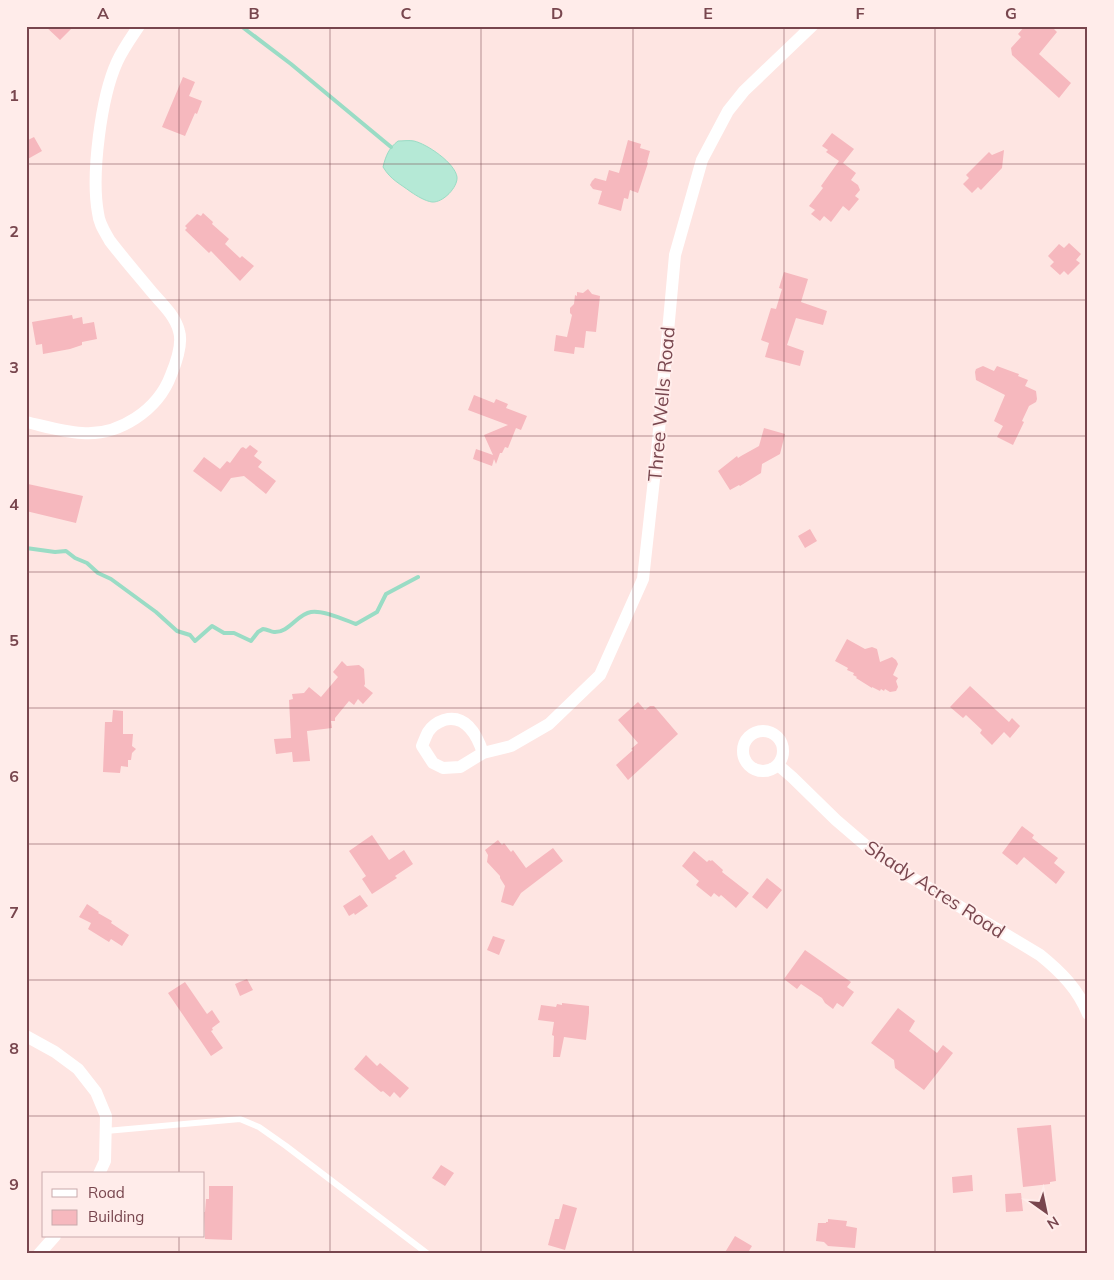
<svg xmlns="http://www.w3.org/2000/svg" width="1114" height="1280" font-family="Mulish,sans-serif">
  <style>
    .water { fill: #b5e9d6; stroke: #9adcc5 }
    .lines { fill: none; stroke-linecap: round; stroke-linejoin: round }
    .stream { stroke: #9adcc5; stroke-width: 4 }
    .building { fill: #f6b8be }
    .lane { stroke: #fff; stroke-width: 6 }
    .street { stroke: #fff; stroke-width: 12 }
    .grid { fill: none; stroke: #78464e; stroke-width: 1; stroke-opacity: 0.55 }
    .labels { text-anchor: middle; stroke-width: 4; stroke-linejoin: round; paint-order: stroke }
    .street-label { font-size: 19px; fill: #78464e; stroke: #ffecea }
    .neatline { fill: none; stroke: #78464e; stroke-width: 2 }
    .grid-label { font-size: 16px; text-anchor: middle; font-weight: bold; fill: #78464e }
  </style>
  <rect width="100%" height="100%" fill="#fee5e2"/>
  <path class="water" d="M398,141C403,141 409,140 414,141C427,144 455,163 457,177C458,187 443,203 432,202C425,201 417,196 411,192C399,183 391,180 383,167C386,155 389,148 398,141Z"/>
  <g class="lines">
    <path class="stream" d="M241,26L291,64L391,147
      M26,548L55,552L66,551L75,558L87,563L98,573L111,579L156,612L177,631L190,635L195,641L212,626L224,633H234L251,641L258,632L263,629C267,629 271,632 274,632C289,633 297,614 311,612C324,610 345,620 356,624L377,612L386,594L418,577"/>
  </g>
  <path class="building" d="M45,26H74L60,40Z
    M1025,26H1051L1057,32L1039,54L1071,83L1059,98L1012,55L1011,48L1021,37L1018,34Z
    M183,77L195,82L189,96L202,101L197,114L195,113L185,136L162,127Z
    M832,133L854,149L843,163L856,173L851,180L858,185L860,190L855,196L859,199L849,211L843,206L831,222L824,216L820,221L811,214L815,210L809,206L823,188L821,186L839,161L826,152L828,150L822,146Z
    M34,137L42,151L26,160V141Z
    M628,140L641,144L640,148L650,151L647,162L648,163L638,193L630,190L628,199L624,198L621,211L598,204L602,191L593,189L590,185L592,181L595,178L606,181L609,170L619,173Z
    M1004,150L1002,168L981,190L978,187L972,193L963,184L969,178L966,175L989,152L992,155Z
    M203,213L213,222L212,224L229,239L225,244L240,258L242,256L254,266L240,281L211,251L209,253L185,230L187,228L185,226L197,214L201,216Z
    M1069,243L1081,254L1076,260L1080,263L1068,275L1064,271L1060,275L1050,266L1054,262L1048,256L1059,244L1064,248Z
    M784,272L808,279L801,302L827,311L823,325L796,318L787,345L804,351L800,366L765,357L769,343L761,340L771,308L776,309L782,289L779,288Z
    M588,289L592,294L600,296L596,332L586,331L584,348L575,347L574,354L554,351L556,335L567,337L572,315L570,313V308L574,304L575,295L577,296V292L583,293Z
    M72,315L73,319L82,317L83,324L94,322L97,339L82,342V345L70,349L43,354L42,344L36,345L32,322Z
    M983,366L994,371L997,366L1019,374L1018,376L1028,380L1025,386L1036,391L1037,399L1036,402L1029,406L1022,421L1024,422L1013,445L997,437L1003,426L994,421L1005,395L976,380L975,372L976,369Z
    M474,395L494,403L496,399L508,404L506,408L527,416L521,430L516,428L508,448L505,447L502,453H500L496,464L494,459L492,466L473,459L476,449L493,455L484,435L508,425L468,410Z
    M764,428L785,434L780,454L762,464L761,473L740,486L739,485L730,490L718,471L737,456L738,458L741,456L759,446Z
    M250,445L258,451L254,456L262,462L258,467L276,481L266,494L244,476L231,478L221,492L193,471L204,457L220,469L227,461L230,463L241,448L243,447L246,449Z
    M28,484L83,496L76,523L26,511V492Z
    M810,529L817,541L805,548L798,536Z
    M847,639L865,649L872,647L877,649L880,662L892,657L896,660L898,664L893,675L898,678L896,681L898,687L896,691L890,692L885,689L884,691L881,689L880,691L872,687V688L856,678L857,677L853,675L854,673L847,670L848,668L835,661Z
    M342,661L347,666L359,665L364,669L365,684L364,686L373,693L363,704L358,699L354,705L349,701L335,718V721H331L332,728L307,731L310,761L293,762L292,752L276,754L274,739L291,738L289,700L293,699L292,694L304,693L309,687L321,697L338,677L333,672Z
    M970,686L1009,722L1012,718L1020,726L1010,738L1004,732L992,745L980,733L982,730L966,715L963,718L950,707Z
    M638,702L645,710L650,706H654L678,734L628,780L616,765L633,750L631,749L638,743L618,720Z
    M113,710L123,711V734H133L132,746L136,749L132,753L131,760H128V767L121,766L120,773L103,772L105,722H112Z
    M1022,826L1034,835L1032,838L1058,858L1054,863L1065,872L1056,884L1024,857L1017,865L1002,853Z
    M372,835L389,860L404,850L413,864L395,876L397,878L372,894L362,879L366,876L349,851Z
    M498,840L502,845L504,843L511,852L513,850L526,868L553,848L563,861L521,893L513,906L501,902L505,886L500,878V876L487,862L488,855L485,850Z
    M694,851L707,862L709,860L711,861L712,860L723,870L722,872L749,893L736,908L721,895L719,897L714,893L711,897L696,885L699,881L682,866Z
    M767,878L782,890L767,909L752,897Z
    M360,895L368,906L355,915L354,913L349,916L343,906Z
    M87,904L99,912L98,913L112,921L111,923L129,935L122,946L111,939L109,942L88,929L91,923L79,917Z
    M493,936L505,940L499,955L487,950Z
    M805,950L851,982L847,987L854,992L843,1007L837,1003L833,1009L825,1003L822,998L801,984L797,989L784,979Z
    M247,979L253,990L240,996L235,984Z
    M185,982L207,1014L212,1010L220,1022L212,1028L213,1030L211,1031L223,1048L211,1056L168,993Z
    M562,1003L589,1006V1013L586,1040L564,1037L560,1057H553L554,1036L552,1035L554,1022L538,1020L541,1005L556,1007L557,1004L562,1005Z
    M898,1008L915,1021L909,1031L937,1053L943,1045L953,1053L924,1090L895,1068L894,1060L871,1043Z
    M366,1055L377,1066L380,1063L409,1088L400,1098L394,1092L390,1097L383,1091L381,1092L354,1069Z
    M1051,1125L1056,1181L1050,1182V1184L1023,1187L1017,1128Z
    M441,1165L454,1173L445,1186L432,1178Z
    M972,1175L973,1191L953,1193L952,1177Z
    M209,1186H233L232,1240L205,1239L204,1212H205L206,1199H209Z
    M1021,1193L1023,1211L1006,1212L1005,1194Z
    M563,1204L577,1208L565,1250L548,1245L555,1219H559Z
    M828,1219L847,1221L846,1226L857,1228L855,1248L828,1246L824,1242L816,1241L818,1223H826V1222H828Z
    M735,1236L752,1246L747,1254H724Z"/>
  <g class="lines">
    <path class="lane" d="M106,1131L240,1119L259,1127L286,1146L428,1254"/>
    <path class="street" d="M26,422C44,426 63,432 82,433C119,436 158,410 171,375C176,363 183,344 179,331C175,315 161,303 151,291C137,274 123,258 110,241C105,232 99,224 98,213C91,175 101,97 117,62C123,49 131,38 139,26
      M743 751a20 20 0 1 1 40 0a20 20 0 1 1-40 0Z
      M483,753C477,735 466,714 444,720C438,722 432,726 428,732C426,736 424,741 422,746L433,763L443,768L460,767L483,753L511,746L549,724L600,675L643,579L657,452L675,255L702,160L728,111L744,91L812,26
      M778,765L792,777L836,820L871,850L909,876L1040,955C1061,972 1078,989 1088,1014
      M26,1036L55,1052L78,1069L96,1092L106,1116L105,1161L99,1174
      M39,1254L55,1236"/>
  </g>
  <path class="grid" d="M179,26V1174M330,26V1254M481,26V1254M633,26V1254M784,26V1254M935,26V1254M26,164H1088M26,300H1088M26,436H1088M26,572H1088M26,708H1088M26,844H1088M26,980H1088M26,1116H1088M179,1236V1254"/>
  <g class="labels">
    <g class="street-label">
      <text transform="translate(661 404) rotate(-85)" y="7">Three Wells Road</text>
      <text transform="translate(935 889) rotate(33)" y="7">Shady Acres Road</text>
    </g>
  </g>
  <rect width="1114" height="1280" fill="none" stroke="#ffecea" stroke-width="55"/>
  <rect x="42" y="1172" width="162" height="65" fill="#ffecea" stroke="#c9aaac"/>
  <rect x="52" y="1189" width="25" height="8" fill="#ffffff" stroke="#c9aaac"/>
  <text x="88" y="1198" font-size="15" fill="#78464e">Road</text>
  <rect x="52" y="1210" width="25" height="15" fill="#f6b8be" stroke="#c9aaac"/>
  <text x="88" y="1222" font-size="15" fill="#78464e">Building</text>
  <g transform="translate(1046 1212) rotate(147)" stroke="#ffecea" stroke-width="4" paint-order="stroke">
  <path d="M0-4L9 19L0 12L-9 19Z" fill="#78464e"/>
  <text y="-8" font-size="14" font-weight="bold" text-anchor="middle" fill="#78464e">N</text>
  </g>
  <rect x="28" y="28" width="1058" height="1224" class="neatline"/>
  <g class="grid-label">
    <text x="103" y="19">A</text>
    <text x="254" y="19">B</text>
    <text x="406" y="19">C</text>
    <text x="557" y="19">D</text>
    <text x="708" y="19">E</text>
    <text x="860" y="19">F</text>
    <text x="1011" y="19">G</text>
    <text x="14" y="101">1</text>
    <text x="14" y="237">2</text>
    <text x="14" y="373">3</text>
    <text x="14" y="510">4</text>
    <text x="14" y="646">5</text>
    <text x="14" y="782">6</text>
    <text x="14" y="918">7</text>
    <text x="14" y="1054">8</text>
    <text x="14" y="1190">9</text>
  </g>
</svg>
